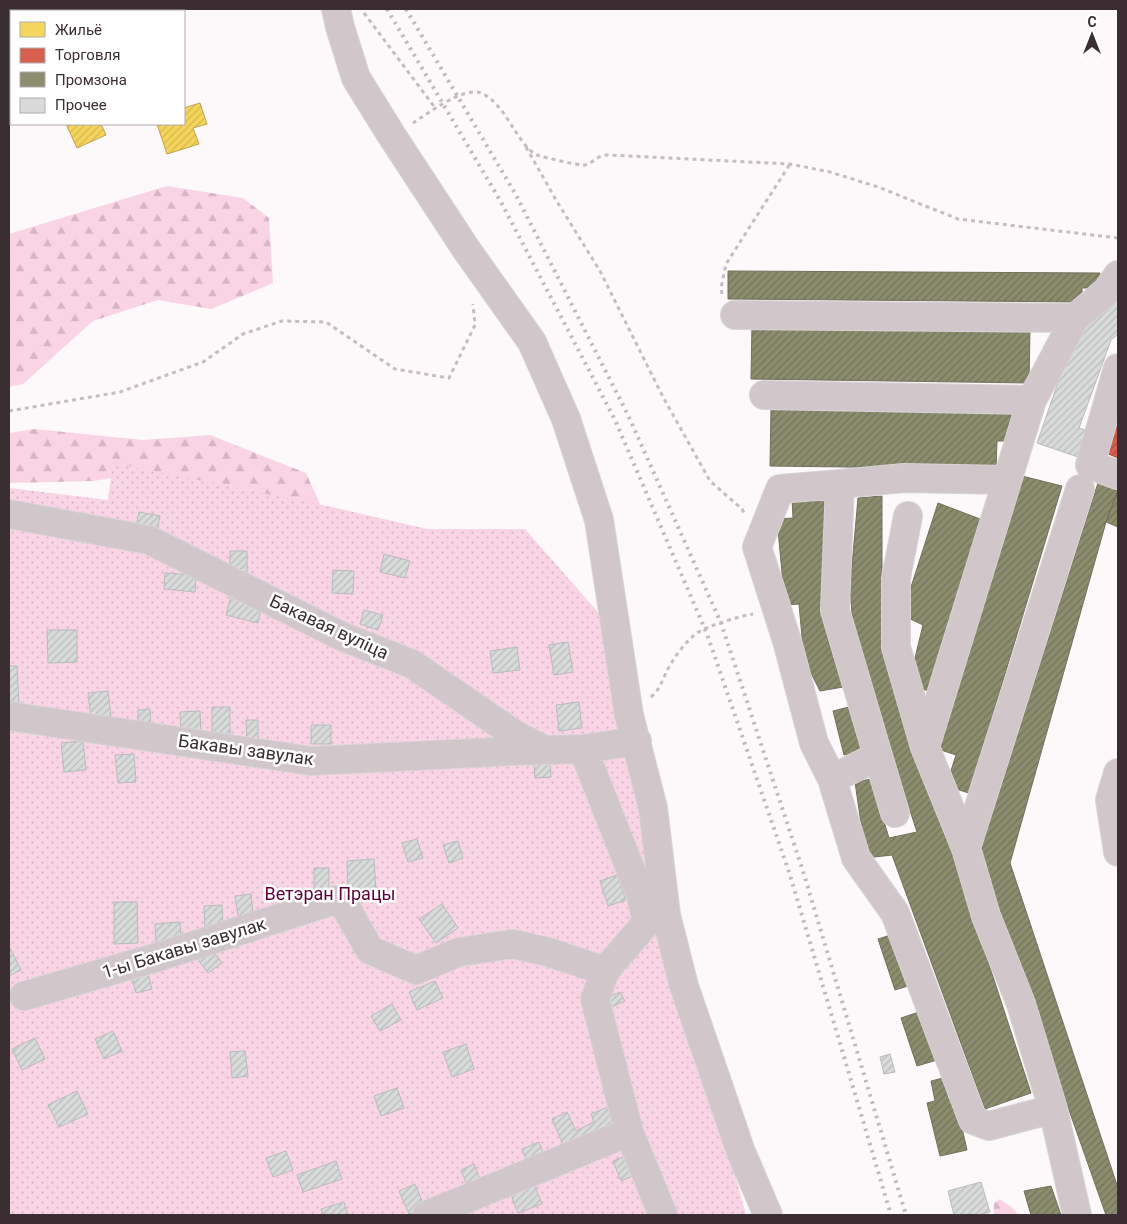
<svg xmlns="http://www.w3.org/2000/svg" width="1127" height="1224" font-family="Roboto,sans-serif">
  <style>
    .forest { fill: url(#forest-firs) }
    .garden { fill: url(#garden-dots) }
    .homes { fill: url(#homes-hatch); stroke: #bea350 }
    .shops { fill: url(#shops-hatch); stroke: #a75145 }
    .industry { fill: url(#industry-hatch); stroke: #73705c }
    .building { fill: url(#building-hatch); stroke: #b8bcba }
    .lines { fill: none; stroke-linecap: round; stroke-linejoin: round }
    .minor-casing { stroke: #d9d4d6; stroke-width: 30 }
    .path { stroke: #c6bdc1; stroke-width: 3; stroke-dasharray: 4 4; stroke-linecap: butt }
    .minor { stroke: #d1c6ca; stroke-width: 28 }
    .rail { stroke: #c2b9bd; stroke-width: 4; stroke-dasharray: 2.5 5; stroke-linecap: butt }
    .labels { text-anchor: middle; stroke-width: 5; stroke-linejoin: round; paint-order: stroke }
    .street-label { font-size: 18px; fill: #3a2e33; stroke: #fff }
    .park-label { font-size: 18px; fill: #5c003b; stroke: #fff }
  </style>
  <defs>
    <pattern id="forest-firs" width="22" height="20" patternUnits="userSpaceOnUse" patternTransform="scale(1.25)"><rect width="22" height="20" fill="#f9d4e5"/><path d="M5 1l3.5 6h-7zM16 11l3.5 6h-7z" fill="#d6b6c5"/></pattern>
    <pattern id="garden-dots" width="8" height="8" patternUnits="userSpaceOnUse" patternTransform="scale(1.25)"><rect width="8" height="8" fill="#f9d4e5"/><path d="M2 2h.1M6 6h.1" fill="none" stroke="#d6b6c5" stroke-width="1.8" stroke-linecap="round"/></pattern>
    <pattern id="homes-hatch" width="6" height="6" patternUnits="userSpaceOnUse" patternTransform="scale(1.25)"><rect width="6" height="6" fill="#f6d55c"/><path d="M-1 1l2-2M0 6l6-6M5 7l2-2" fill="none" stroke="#d4b750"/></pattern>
    <pattern id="shops-hatch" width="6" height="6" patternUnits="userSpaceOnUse" patternTransform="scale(1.25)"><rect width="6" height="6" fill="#d6604d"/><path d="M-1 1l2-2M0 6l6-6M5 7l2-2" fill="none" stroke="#af5041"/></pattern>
    <pattern id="industry-hatch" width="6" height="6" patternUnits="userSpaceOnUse" patternTransform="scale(1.25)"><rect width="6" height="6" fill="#8c8c6e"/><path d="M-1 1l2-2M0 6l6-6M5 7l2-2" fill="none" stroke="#73735b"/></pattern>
    <pattern id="building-hatch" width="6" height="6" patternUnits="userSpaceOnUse" patternTransform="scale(1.25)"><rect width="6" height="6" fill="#d8dbda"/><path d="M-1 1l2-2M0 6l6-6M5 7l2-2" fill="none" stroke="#babcbc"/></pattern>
  </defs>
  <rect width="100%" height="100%" fill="#fdf8fa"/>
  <path class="forest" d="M167,186L243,198L269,218L273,283L211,309L158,300L93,321L23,384L9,387V234Z
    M35,429L143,440L210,435L306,473L325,515L146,473L93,481L9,483V433Z
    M1000,1199L1015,1210L1018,1215H994V1203Z"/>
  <path class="garden" d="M113,463L323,505L427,529H525L605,620L630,774L659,895L746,1215H9V488L108,500Z"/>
  <path class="homes" d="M200,103L207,124L193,128L199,144L167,154L157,124H184V108Z
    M66,124H101L106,135L77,148Z"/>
  <path class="shops" d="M1118,416V458L1106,453Z"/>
  <path class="industry" d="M728,271L1100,273V288H1082V302L728,299Z
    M752,324L1030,328L1029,383L751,379Z
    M771,406L1013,409L1012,441H997L996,469L770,466Z
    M1022,476L1062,486L969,793L946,786L956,755L935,748Z
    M1098,483L1118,490L1106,522L1010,863L1118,1188V1215H1106L979,855Z
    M1118,490V527L1106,522Z
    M882,496V637L1031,1093L985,1109L892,855L866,858L855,782L871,779L889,838L917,832L854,640L850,588L858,498Z
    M824,497L828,640L843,687L820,691L804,659L799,604L785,605L777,519L793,518L792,499Z
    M938,503L980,519L930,691L917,688L913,666L923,625L902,615Z
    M849,707L861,751L844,755L833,711Z
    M894,934L911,985L895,990L878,939Z
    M922,1011L937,1060L917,1066L901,1018Z
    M943,1078L948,1099L955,1097L967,1150L940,1156L927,1103L935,1101L931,1081Z
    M1051,1186L1061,1215H1031L1024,1191Z"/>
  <path class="building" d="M1118,294V334L1111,340L1079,428L1088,431L1081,458L1037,443L1079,322Z
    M139,512L160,516L157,532L136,527Z
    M230,551H247V573L230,574Z
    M384,554L410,561L405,578L380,572Z
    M333,570L354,571L353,594L332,593Z
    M165,573L196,575L195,592L164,589Z
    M231,595L262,603L258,623L226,615Z
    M364,610L383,615L378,630L360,624Z
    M47,630H77V662L48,663Z
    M568,642L573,672L554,675L549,645Z
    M517,647L520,670L493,673L490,651Z
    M9,666H17L19,705L9,706Z
    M108,691L111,717L91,718L88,693Z
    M579,702L582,728L559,731L556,705Z
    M212,707H230V736H212Z
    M150,709L151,729H138V710Z
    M200,711L201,735L181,736L180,712Z
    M246,720H258V742L247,743Z
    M311,725H331V744H311Z
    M83,741L86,770L64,772L61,743Z
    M134,754L136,782L118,783L115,755Z
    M550,763L551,777L535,778L534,764Z
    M417,839L423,858L408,862L402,843Z
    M458,841L463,858L449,863L443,845Z
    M374,859L376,891L348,893L347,861Z
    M314,868H329V888L314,889Z
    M617,875L626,900L608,906L600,881Z
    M251,894L253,914L238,916L235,896Z
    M114,902H137L138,943L114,944Z
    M442,904L458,928L436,943L419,919Z
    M222,905L223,929L205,930L204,906Z
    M180,922L181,940L156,942L155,924Z
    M210,947L222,963L208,973L196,957Z
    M10,948L21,970L9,976V949Z
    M147,971L152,989L136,993L131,975Z
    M435,981L443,998L417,1010L409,992Z
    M620,992L625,1001L609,1008L604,999Z
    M392,1004L401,1020L380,1031L371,1016Z
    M113,1031L122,1051L104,1059L95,1039Z
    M35,1038L45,1059L22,1070L12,1049Z
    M466,1044L474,1069L452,1077L443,1052Z
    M245,1051L248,1076L232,1078L230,1052Z
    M890,1054L895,1072L884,1074L880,1057Z
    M397,1088L404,1108L381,1116L374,1096Z
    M77,1091L88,1114L59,1127L48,1105Z
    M608,1107L618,1131L567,1154L552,1119L567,1112L576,1131L594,1122L591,1114Z
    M539,1142L546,1159L529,1166L522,1149Z
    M286,1151L293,1170L273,1177L266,1158Z
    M626,1156L635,1175L621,1181L613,1161Z
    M336,1161L342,1179L303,1192L297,1175Z
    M474,1164L482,1184L469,1190L461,1170Z
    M981,1182L990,1212L978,1215H954L948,1191Z
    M415,1184L425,1208L409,1214L399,1191Z
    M535,1186L542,1204L518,1213L511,1195Z
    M344,1202L348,1215H323L321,1209Z"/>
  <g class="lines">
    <defs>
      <path id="minor" d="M78,9L79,11
        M336,9L340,27L356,78L392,136L466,249L532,342L566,419L599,520L629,715L653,808L666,915L684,986L741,1152L768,1215
        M9,106L11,105
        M735,315L1075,318
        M1118,368L1090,465L1118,475
        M764,395L1032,400
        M1007,480L904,478L840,484L835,610L878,756L832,779L856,858L895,913L973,1120L989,1126L1053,1109
        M9,514L149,540L341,636L412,664L514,734L543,749
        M908,516L896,578V647L925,747L966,848
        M9,716L311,761L514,751L583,749L637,741
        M925,747L1032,400L1075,318L1107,291L1118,275
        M583,749L641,896L647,922
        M878,756L895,813
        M1118,773L1110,800L1118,852
        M832,779L814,743L787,641L757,547L780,489L840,484
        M24,996L158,957L335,900L346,908L370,950L416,970L459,952L513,944L548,952L605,971
        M427,1215L629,1132
        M663,1215L629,1132L595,999L605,971L647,922L666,915
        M1077,1215L1053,1109L1021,1004L986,916L966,848L1080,489"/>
    </defs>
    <use href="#minor" class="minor-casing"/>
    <path class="path" d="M364,13L436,109
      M413,123C427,114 464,86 481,93C496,99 506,117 514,129C520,138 527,150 537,155C542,157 581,166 585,165C594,163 596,155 609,155L790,164L830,172L878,187L958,219L1118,238
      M526,147L556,200L600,271L663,397L710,481L742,509L744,513
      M722,294L721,288L726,264L790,164
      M9,411L120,392L203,362L243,334L282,321L326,322L395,369L449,378L475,325L473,304
      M651,697C661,689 663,677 669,667C676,655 686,641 697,633C707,626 740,616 753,614"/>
    <use href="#minor" class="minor"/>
    <path class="rail" d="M387,9L501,202L615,420L707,634L790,875L891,1215
      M406,9L516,195L628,415L721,623L803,871L906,1215"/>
  </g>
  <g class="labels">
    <g class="street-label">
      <text transform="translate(329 627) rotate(25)" y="6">Бакавая вуліца</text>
      <text transform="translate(246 750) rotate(8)" y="6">Бакавы завулак</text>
      <text transform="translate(184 948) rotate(-17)" y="6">1-ы Бакавы завулак</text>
    </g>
    <g class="park-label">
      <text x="330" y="900">Ветэран Працы</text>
    </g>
  </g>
  <rect width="1127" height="1224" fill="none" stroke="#3a2e33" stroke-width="20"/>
  <rect x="10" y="10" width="175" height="115" fill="#ffffff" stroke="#b0abad"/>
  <rect x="20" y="22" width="25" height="15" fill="#f6d55c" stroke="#b0abad"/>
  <text x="55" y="35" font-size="15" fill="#3a2e33">Жильё</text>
  <rect x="20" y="48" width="25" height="15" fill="#d6604d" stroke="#b0abad"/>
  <text x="55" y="60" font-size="15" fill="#3a2e33">Торговля</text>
  <rect x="20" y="72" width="25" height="15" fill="#8c8c6e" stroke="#b0abad"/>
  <text x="55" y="85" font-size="15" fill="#3a2e33">Промзона</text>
  <rect x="20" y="98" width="25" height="15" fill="#d8dbda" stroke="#b0abad"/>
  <text x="55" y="110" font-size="15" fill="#3a2e33">Прочее</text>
  <g transform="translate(1092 35)" stroke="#ffffff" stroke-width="4" paint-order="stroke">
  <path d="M0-4L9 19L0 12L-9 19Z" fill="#3a2e33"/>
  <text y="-8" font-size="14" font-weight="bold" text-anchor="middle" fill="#3a2e33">С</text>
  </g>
</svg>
